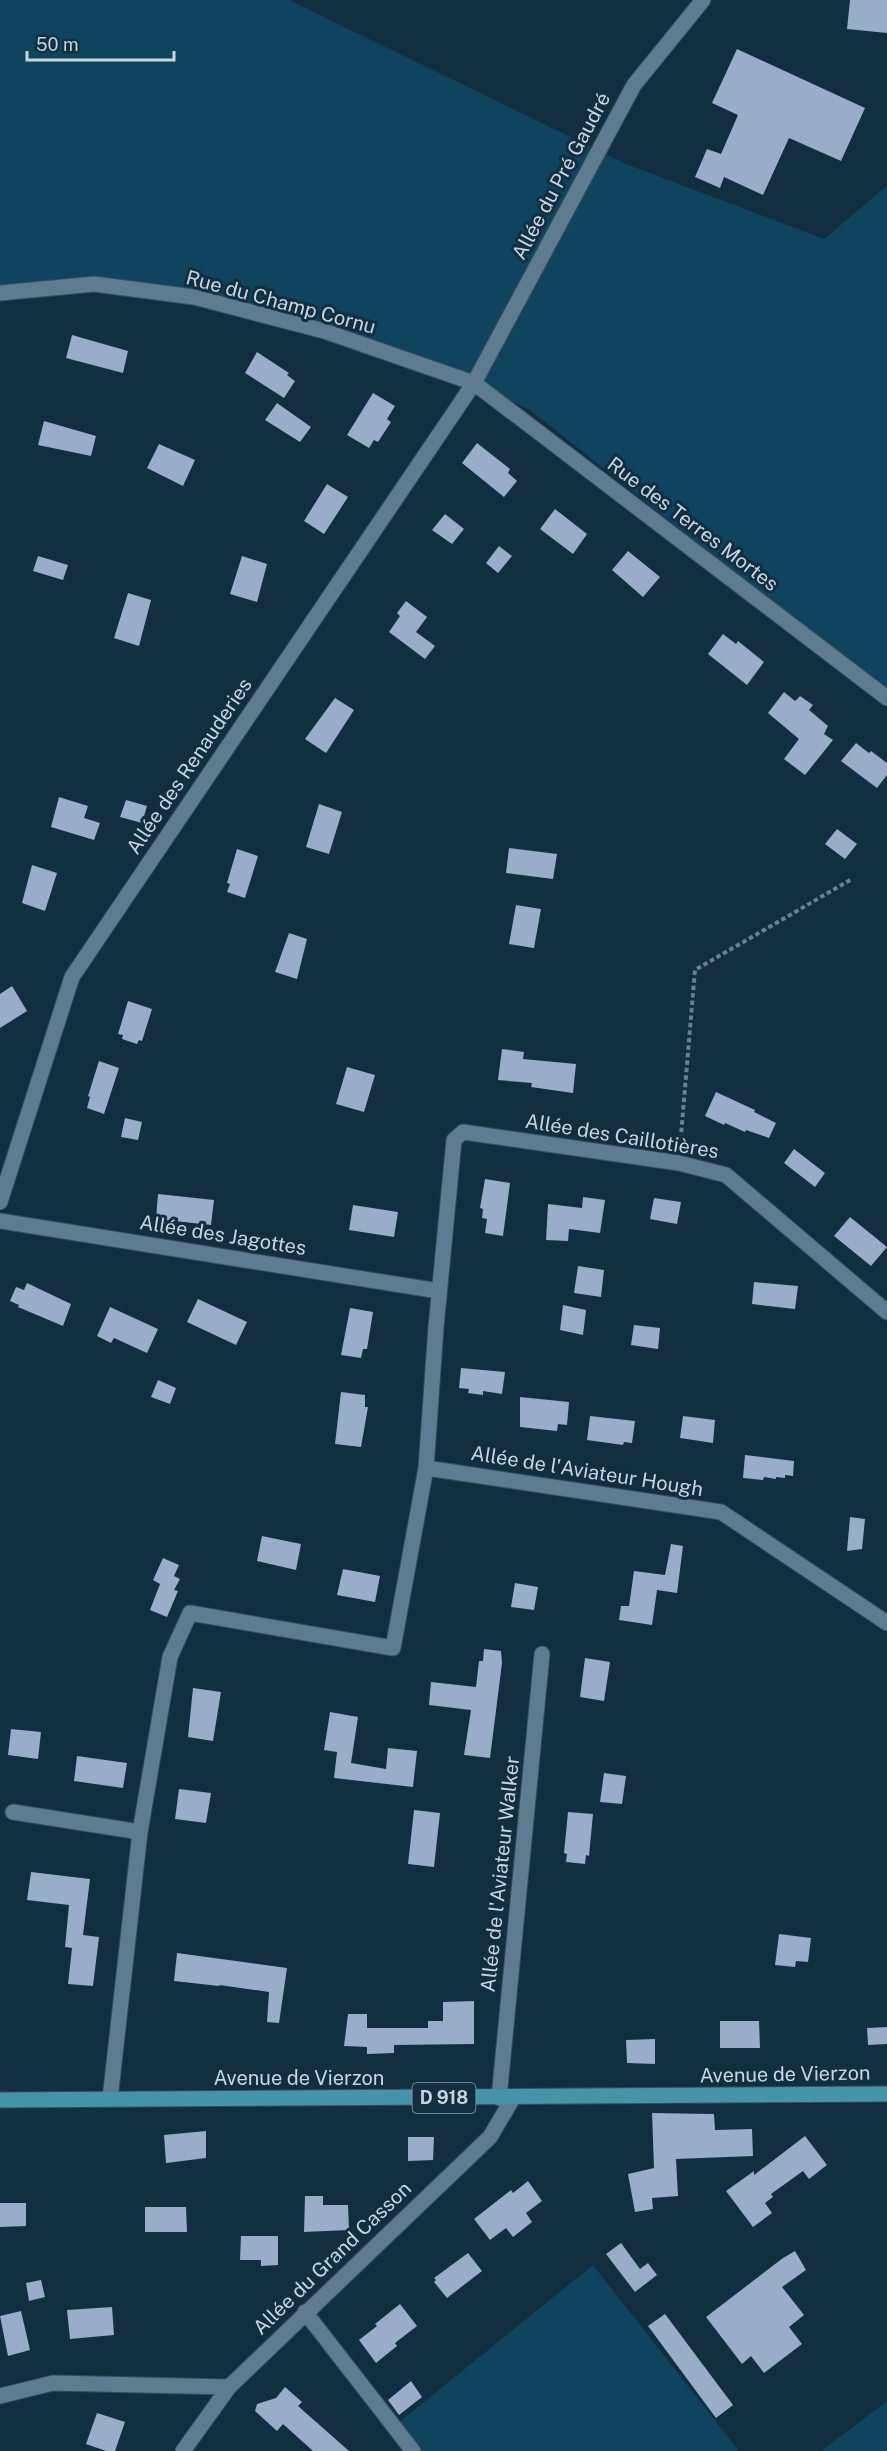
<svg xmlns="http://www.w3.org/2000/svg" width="887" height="2451" font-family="'Public Sans',sans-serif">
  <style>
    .green { fill: #0f445e }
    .building { fill: #99acc8 }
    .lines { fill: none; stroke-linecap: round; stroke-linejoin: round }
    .minor-casing { stroke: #374c5a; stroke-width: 17 }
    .primary-casing { stroke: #374c5a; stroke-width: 17 }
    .path { stroke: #69808d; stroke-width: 4; stroke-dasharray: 4.5 3; stroke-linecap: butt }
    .minor { stroke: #5d7c8f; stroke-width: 15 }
    .primary { stroke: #4495a8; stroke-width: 15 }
    .labels { text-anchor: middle; stroke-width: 6; stroke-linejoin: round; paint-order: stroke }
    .shield { fill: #112f3f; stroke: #90a4b0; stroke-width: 1.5 }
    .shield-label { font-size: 18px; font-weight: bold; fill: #c6d6e1 }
    .street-label { font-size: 20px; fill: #c6d6e1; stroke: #112f3f }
  </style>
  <rect width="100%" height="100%" fill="#112f3f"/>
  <path class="green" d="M0,0H289L626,164L824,239L887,186V694L529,409L386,349L205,301L96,286L0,295Z
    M593,2265L739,2451H421L398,2423Z
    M887,2401V2451H821Z"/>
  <path class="building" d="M850,0H887V33L847,29Z
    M737,49L865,108L841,161L789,138L763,195L724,177L720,188L695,177L707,149L721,154L738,115L712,103Z
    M72,335L128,351L123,373L66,358Z
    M257,352L289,373L287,375L295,381L284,398L245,373Z
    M373,393L395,406L387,419L391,422L378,442L374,440L369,448L347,435Z
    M277,403L311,427L300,442L265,420Z
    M44,421L96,436L91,456L38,445Z
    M477,443L510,469L508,473L517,481L504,497L462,463Z
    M159,444L195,460L183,486L147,468Z
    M327,484L348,497L324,534L304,521Z
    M555,509L587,534L573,554L540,529Z
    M445,514L464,529L452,544L432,530Z
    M499,546L512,556L498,573L486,563Z
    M628,551L660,577L643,597L612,570Z
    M38,556L68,565L63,580L33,571Z
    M242,556L267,564L257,602L230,594Z
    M128,593L151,600L139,646L114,638Z
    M406,601L427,617L416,632L435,646L425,659L389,632L400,616L397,613Z
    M723,634L736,644L738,641L764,662L747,685L708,654Z
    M784,692L795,701L800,696L813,705L809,710L828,726L824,734L833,740L805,775L784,759L799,739L768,713Z
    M335,698L354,710L326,753L305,739Z
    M856,743L869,753L871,751L887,763V775L877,788L841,761Z
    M59,797L88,806L84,818L100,823L94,840L51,827Z
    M126,800L147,806L142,823L120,817Z
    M319,804L342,812L329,854L306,847Z
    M837,829L857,844L845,859L825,844Z
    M509,848L557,854L553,879L506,873Z
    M237,849L258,856L245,898L227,892L230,884L227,883Z
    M32,865L57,873L45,911L22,903Z
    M516,905L541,909L534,948L509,944Z
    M289,933L307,939L297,979L275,972Z
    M12,986L27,1011L0,1028V994Z
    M128,1001L152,1009L142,1041L139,1040L137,1044L122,1039L123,1035L118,1034Z
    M502,1049L524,1052L523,1059L576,1064L573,1093L531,1087L532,1083L498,1080Z
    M99,1061L119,1068L104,1114L87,1108L90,1097L88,1096Z
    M347,1067L375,1075L364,1112L336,1104Z
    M716,1092L755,1110L754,1112L776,1123L769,1138L746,1130L745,1132L725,1123L724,1125L705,1116Z
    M125,1118L142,1122L138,1140L121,1137Z
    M794,1149L825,1173L815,1187L784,1163Z
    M485,1179L510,1183L503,1236L485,1233L487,1219L482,1218L483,1209L480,1208Z
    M158,1194L214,1200L211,1225L156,1219Z
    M583,1197L605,1200L600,1233L569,1229L568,1241L546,1240L548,1204L582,1208Z
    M654,1198L681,1202L677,1224L650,1219Z
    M353,1205L398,1212L394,1237L349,1230Z
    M850,1217L887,1247L871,1266L834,1236Z
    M578,1266L604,1270L601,1297L574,1293Z
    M754,1282L798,1286L795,1309L752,1304Z
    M27,1283L71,1304L63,1326L18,1307L19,1305L10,1301L16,1287L24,1290Z
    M198,1299L247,1322L236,1345L187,1322Z
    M563,1305L586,1310L583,1335L560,1330Z
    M110,1307L158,1329L147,1353L114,1338L111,1343L97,1336Z
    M350,1308L373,1312L367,1349H363L361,1358L341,1355Z
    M634,1325L660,1328L658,1349L631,1345Z
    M461,1368L505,1372L502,1394L483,1391V1395L468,1393L469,1389L459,1388Z
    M158,1380L176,1388L170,1404L151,1397Z
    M341,1392L365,1395V1407H368L361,1447L335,1444Z
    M520,1397L569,1402L567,1425L558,1424L557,1431L520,1427Z
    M590,1416L635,1421L632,1443L624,1442L623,1445L587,1440Z
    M683,1416L715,1420L713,1443L680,1438Z
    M745,1455L794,1461L793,1476L785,1475V1478L776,1477V1479L764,1477L763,1480L743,1478Z
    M850,1517L865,1519L862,1549L847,1551Z
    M262,1536L301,1544L296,1570L257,1561Z
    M671,1544L683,1546L677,1593L657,1590L652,1625L619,1620L621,1606H629L634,1571L665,1575Z
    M163,1558L179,1565L174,1576L180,1579L174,1590L178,1591L167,1617L150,1610L160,1584L153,1580Z
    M343,1569L380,1576L375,1602L337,1595Z
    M515,1583L538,1587L534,1610L511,1607Z
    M484,1649L501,1651L502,1663L490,1758L464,1755L471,1710L429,1705L431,1682L476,1687L479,1661H483Z
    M585,1658L610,1662L604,1701L580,1697Z
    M193,1688L221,1692L213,1741L188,1737Z
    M330,1712L358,1717L351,1763L386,1769L388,1748L417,1751L413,1787L334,1778L337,1752L324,1750Z
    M11,1729L41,1732L38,1759L8,1755Z
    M77,1756L127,1763L123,1788L74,1781Z
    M604,1773L626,1776L622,1804L600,1802Z
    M179,1789L211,1793L206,1823L175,1819Z
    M414,1810L440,1813L434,1867L408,1864Z
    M568,1812L593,1814L589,1856L586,1855L585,1864L566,1862L567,1854L564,1853Z
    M31,1872L90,1879L83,1935L99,1937L93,1986L68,1984L72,1948L65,1947L69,1905L27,1900Z
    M779,1934L811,1938L808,1962L796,1961L795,1967L775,1965Z
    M177,1953L287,1968L279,2023L267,2022L269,1992L220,1985L219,1986L174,1981Z
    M474,2001V2044L394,2045V2053L367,2054V2047L344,2046L348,2014H367V2028H428V2021H443V2002Z
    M720,2021H759L760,2048H720Z
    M887,2027V2044L868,2045L867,2028Z
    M655,2039V2064L627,2063L626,2040Z
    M652,2113L714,2114L715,2130L752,2129L753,2156L676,2159L678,2196L652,2198L653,2209L635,2212L628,2174L654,2168Z
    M206,2131V2158L166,2163L164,2135Z
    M805,2136L827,2165L809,2179L803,2171L771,2194L773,2197L765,2203L772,2213L753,2227L726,2191L754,2171V2175Z
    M408,2137H434L433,2160L408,2161Z
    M528,2181L542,2201L526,2213L532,2222L513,2237L506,2228L490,2240L474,2219L511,2190L513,2193Z
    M305,2196H323V2205H348L349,2230L304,2232Z
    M0,2203H26V2226L0,2227Z
    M145,2207H186L187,2232H145Z
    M241,2236H278V2265L261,2266V2260H240Z
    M621,2243L640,2269L648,2263L657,2275L635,2292L606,2254Z
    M795,2251L806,2270L782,2287L804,2315L789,2327L802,2344L764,2373L751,2356L742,2364L706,2317L783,2258Z
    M468,2253L482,2271L447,2298L434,2282L436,2280L434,2278Z
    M41,2280L45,2297L29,2301L26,2283Z
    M400,2304L417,2326L395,2343L397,2346L376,2363L359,2340L377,2326L375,2324Z
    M112,2307L114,2335L70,2339L67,2310Z
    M21,2311L30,2350L8,2356L0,2316Z
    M665,2314L733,2405L716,2418L648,2326Z
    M411,2381L422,2397L399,2415L388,2400Z
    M285,2387L302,2402L298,2406L349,2451H313L283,2424L277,2431L255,2411L257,2404L276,2398Z
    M97,2413L125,2422L115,2451H106L86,2444Z"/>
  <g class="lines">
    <defs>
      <path id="minor" d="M0,293L94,284L194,297L324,331L474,383L887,698
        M0,1202L72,977L474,383L634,85L703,0
        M0,1221L439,1291
        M887,1312L726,1175L679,1163L463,1132L454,1140L436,1327L426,1468L721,1512L887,1623
        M13,1812L140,1832
        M499,2098L542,1654
        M110,2099L140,1832L170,1657L190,1613L393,1648L426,1468
        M305,2312L413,2451
        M0,2396L53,2383L229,2387
        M183,2451L229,2387L490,2137L513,2098"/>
      <path id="primary" d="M0,2100L887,2094"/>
    </defs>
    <use href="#minor" class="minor-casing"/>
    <use href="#primary" class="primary-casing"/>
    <path class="path" d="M680,1147L695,970L852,879"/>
    <use href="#minor" class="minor"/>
    <use href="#primary" class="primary"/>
  </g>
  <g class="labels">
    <rect class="shield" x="412.5" y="2083" width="63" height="30" rx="4.5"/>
    <g class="shield-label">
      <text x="444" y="2104">D 918</text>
    </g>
    <g class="street-label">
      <text transform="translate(561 176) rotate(-62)" y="7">Allée du Pré Gaudré</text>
      <text transform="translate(281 302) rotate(15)" y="7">Rue du Champ Cornu</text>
      <text transform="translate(693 524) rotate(37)" y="7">Rue des Terres Mortes</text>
      <text transform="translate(189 766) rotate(-56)" y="7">Allée des Renauderies</text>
      <text transform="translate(622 1136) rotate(9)" y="7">Allée des Caillotières</text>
      <text transform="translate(223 1235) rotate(9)" y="7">Allée des Jagottes</text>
      <text transform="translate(587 1471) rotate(9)" y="7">Allée de l'Aviateur Hough</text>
      <text transform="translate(500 1874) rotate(-84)" y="7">Allée de l'Aviateur Walker</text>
      <text transform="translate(785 2074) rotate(-1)" y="7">Avenue de Vierzon</text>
      <text x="299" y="2085">Avenue de Vierzon</text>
      <text transform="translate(332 2258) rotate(-44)" y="7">Allée du Grand Casson</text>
    </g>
  </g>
  <path d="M27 51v9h147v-9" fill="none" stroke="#c6d6e1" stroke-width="3"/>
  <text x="36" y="51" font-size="18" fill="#c6d6e1" stroke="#112f3f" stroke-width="4.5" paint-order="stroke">50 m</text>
</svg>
